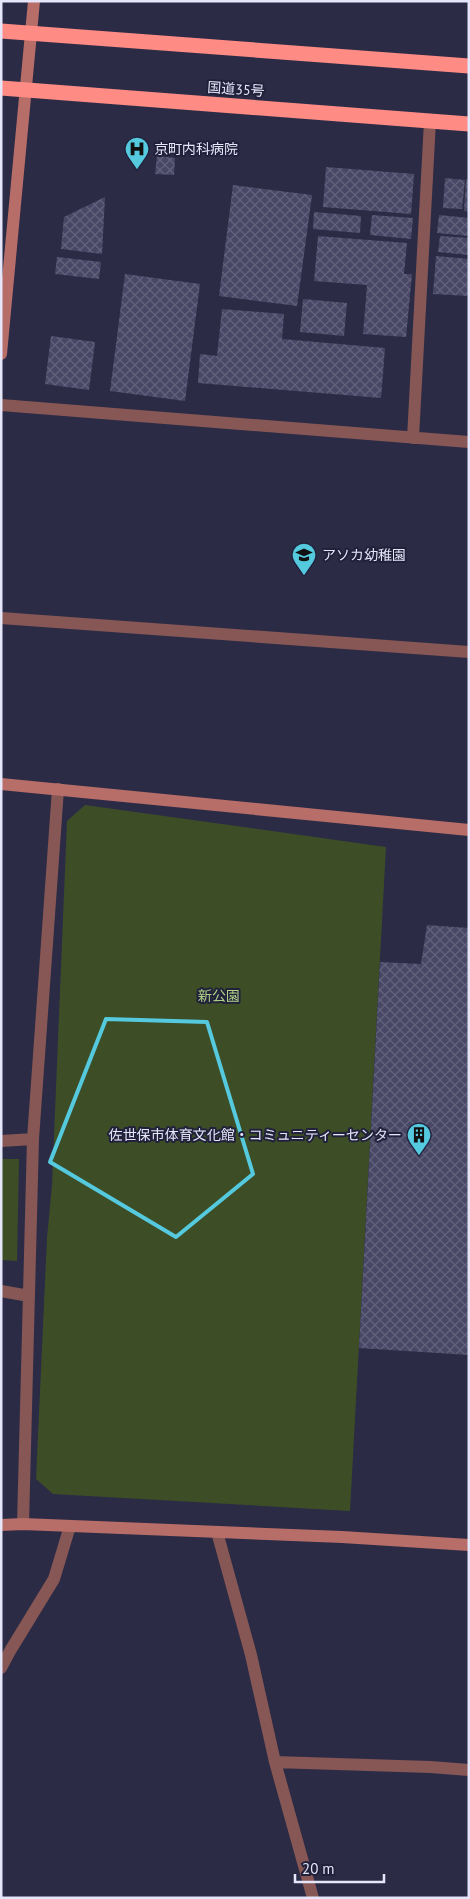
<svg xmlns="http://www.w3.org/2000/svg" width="470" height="1899" font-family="'PT Sans','Noto Sans JP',sans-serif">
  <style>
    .green { fill: #3d4e27 }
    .building { fill: url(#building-cross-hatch) }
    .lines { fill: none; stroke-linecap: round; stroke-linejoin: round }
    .street { stroke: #865754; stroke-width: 12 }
    .secondary { stroke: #b76d68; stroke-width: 12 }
    .highway { stroke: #fe8c85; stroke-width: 15 }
    .marked { fill: none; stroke: #55cadf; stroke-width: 4; stroke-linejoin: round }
    .labels { text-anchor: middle; stroke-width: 4; stroke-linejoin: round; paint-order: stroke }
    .street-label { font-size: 14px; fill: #e5e6f9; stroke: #21213c }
    .poi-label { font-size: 14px; fill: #e5e6f9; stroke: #21213c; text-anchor: start }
    .park-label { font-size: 14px; fill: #afd285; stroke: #21213c }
  </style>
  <defs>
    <pattern id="building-cross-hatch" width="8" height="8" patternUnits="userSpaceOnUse" patternTransform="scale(1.25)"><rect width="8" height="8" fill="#484866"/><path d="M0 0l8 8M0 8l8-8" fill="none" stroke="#62627d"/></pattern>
  </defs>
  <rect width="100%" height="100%" fill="#2b2b46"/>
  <path class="green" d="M85,805L386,847L350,1511L53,1494L36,1479L47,1238L52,1185L67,821Z
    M1,1159H19L17,1261L1,1260Z"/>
  <path class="building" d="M157,156L175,158L174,175L155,174Z
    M326,167L414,174L411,214L323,207Z
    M445,178L465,180L462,209L443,208Z
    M466,179H469V212L464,211Z
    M233,185L312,195L297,306L219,296Z
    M105,197L102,254L61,249L64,217Z
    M314,212L361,216L360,233L313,229Z
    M372,215L413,218L411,239L370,235Z
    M439,215L469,218V236L437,233Z
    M318,236L407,243L404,274H412L406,337L363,334L367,285L314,281Z
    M440,236L469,238V255L438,252Z
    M436,256L469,259V296L433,294Z
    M57,257L101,262L99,279L55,274Z
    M125,274L200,284L185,401L110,391Z
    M303,299L347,303L344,336L300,332Z
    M222,309L284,314L282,339L385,348L381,398L198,383L200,354L217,356Z
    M51,336L95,342L89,390L45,384Z
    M427,925L469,928V1355L359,1348L380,962L421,964Z"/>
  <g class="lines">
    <path class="street" d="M1,405L469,442
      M413,438L430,121
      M1,618L469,652
      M1,1141L33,1139
      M1,1291L29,1296
      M23,1524L33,1139L58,789
      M217,1532L251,1655L275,1762L313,1898
      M1,1668L10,1651L54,1579L70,1526
      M275,1762L430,1767L469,1770"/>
    <path class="secondary" d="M1,354L34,1
      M1,784L469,830
      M1,1525L23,1524L342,1537L469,1545"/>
    <path class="highway" d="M1,31L469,66
      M1,88L469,124"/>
  </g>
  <path class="marked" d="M106,1019L207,1022L253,1174L176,1237L50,1162Z"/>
  <defs>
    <symbol id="hospital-pin" viewBox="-11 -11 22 30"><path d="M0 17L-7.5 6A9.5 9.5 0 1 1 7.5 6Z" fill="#55cadf" stroke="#21213c"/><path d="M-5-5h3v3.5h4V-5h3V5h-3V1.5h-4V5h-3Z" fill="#111"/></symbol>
    <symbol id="school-pin" viewBox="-11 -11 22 30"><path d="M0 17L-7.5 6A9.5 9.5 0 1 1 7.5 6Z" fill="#55cadf" stroke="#21213c"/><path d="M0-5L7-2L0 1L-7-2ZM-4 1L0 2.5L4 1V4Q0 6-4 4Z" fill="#111"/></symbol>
    <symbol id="building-pin" viewBox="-11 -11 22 30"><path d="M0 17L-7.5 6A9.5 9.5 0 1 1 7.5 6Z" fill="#55cadf" stroke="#21213c"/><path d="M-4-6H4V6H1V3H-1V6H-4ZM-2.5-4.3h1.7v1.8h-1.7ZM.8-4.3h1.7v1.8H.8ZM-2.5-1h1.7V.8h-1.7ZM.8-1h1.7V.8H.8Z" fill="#111"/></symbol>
  </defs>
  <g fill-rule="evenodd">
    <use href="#hospital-pin" x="123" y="135" width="28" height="38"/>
    <use href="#school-pin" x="290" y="541" width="28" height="38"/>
    <use href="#building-pin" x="405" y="1121" width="28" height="38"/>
  </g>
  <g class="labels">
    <g class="street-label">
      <text transform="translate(236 89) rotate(4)" y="5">国道35号</text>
    </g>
    <g class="poi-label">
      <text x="154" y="154">京町内科病院</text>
      <text x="322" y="560">アソカ幼稚園</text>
      <text x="402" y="1140" text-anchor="end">佐世保市体育文化館・コミュニティーセンター</text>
    </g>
    <g class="park-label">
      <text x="219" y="1001">新公園</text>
    </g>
  </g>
  <rect width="470" height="1899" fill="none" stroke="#e5e6f9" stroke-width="5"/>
  <path d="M295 1874v8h89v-8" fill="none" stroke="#e5e6f9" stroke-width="2.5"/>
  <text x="302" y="1874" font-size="15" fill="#e5e6f9" stroke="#21213c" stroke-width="4" paint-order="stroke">20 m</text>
</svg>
